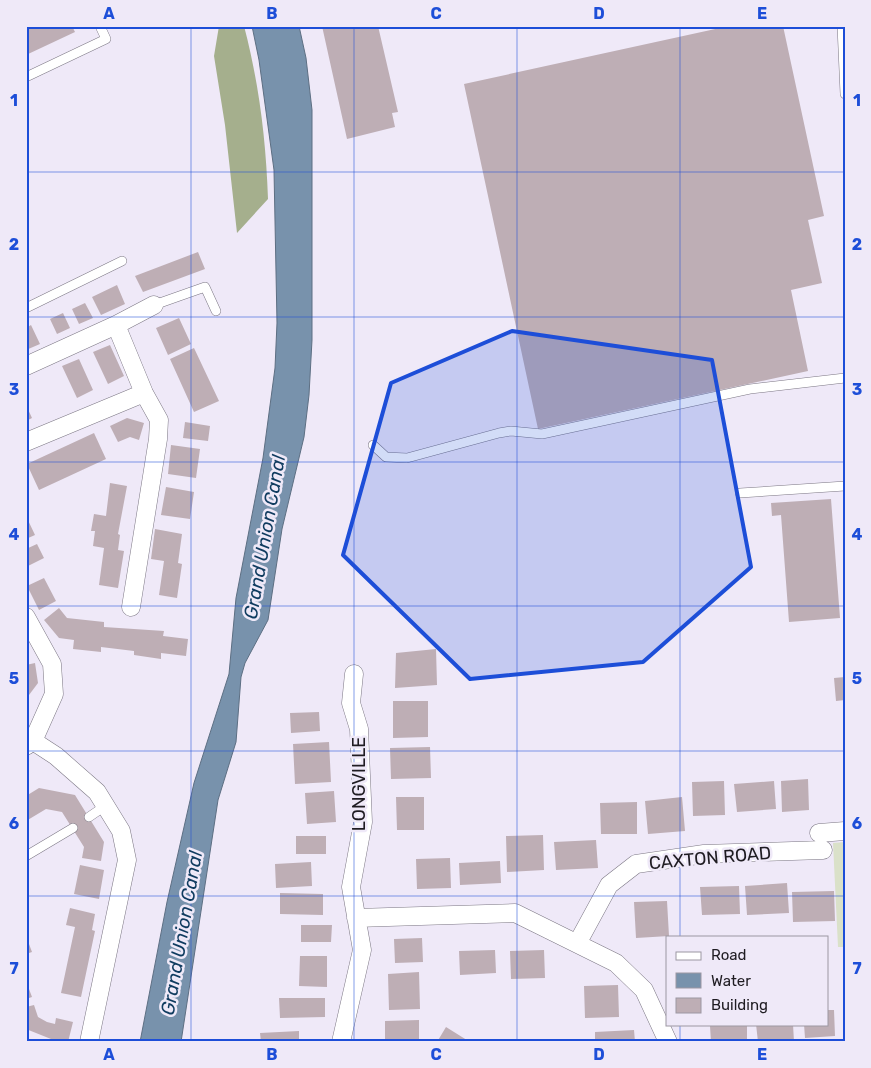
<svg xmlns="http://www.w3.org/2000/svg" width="871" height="1068" font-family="Rubik,sans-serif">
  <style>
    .green { fill: #dae1c9 }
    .forest { fill: #a5af8d }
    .water { fill: #7892ac; stroke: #5d6f83 }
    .building { fill: #beaeb5 }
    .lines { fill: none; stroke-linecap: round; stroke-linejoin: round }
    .service-casing { stroke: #7c7784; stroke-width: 10 }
    .minor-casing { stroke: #7c7784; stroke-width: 19 }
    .service { stroke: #fff; stroke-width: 9 }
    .minor { stroke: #fff; stroke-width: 18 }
    .marked { fill: #1d4ed8; fill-opacity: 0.2; stroke: #1d4ed8; stroke-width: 4; stroke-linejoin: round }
    .grid { fill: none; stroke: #1d4ed8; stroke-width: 1; stroke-opacity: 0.55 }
    .labels { text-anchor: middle; stroke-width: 5; stroke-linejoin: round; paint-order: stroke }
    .street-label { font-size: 18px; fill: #1f1c22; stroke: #efe9f8 }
    .water-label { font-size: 19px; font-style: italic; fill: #0f3b5f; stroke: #efe9f8 }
    .neatline { fill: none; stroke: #1d4ed8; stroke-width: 2 }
    .grid-label { font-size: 16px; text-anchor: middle; font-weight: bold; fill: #1d4ed8 }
  </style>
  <rect width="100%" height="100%" fill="#efe9f8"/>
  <path class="green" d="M845,842V947H838L833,843Z"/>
  <path class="forest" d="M219,26H244C259,83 266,140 268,199L237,233L225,125L214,56Z"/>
  <path class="water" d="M252,26H299L306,58L312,110V340L309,395L304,437L282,529L268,620L245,663L241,677L236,742L218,800L181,1042H140L167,902L194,783L229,674L236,598L263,458L275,368L277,323L274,170L259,60Z"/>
  <path class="building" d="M26,26H72L75,32L26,55Z
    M322,26H378L398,112L392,113L395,127L347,139Z
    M729,26H783L824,216L808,220L822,283L791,290L808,371L538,429L464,84Z
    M198,252L205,269L143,292L135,276Z
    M117,285L125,304L101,315L92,297Z
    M85,303L93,318L79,324L72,309Z
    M63,313L70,328L57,334L50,319Z
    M179,318L191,344L168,355L156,328Z
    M31,325L40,344L26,350V328Z
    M110,345L124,376L108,384L93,352Z
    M194,348L219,401L194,412L170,359Z
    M79,359L93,390L77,398L62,366Z
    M26,405L32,418L26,421Z
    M127,418L144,423L139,440L130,437L118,442L110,426Z
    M185,422L210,426L208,441L183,438Z
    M94,433L106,459L39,490L27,464Z
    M171,445L200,449L196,478L168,474Z
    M110,483L127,486L118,534L120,535L118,550L124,551L118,588L99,585L104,548L93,546L95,531H91L94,514L106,516Z
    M166,487L194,492L190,519L161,515Z
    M831,499L840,618L789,622L781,515L772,516L771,503Z
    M26,516L35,535L26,539Z
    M155,529L182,534L178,563L182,564L177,598L159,595L164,561L151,559Z
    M37,544L44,558L26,567V549Z
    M44,578L56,601L39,610L27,586Z
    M59,608L67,618L104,622V627L164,631L163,636L188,639L186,656L161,653V659L134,655V651L101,647V652L73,649L74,640L59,638L44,620Z
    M436,649L437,685L395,688L396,653Z
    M35,663L38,683L26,699V665Z
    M845,677V700L836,701L834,678Z
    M393,701H428V737L393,738Z
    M319,712L320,731L291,733L290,713Z
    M329,742L331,782L295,784L293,744Z
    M430,747L431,778L391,779L390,748Z
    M808,779L809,810L782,812L781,781Z
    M724,781L725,815L693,816L692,782Z
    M774,781L776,809L737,812L734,784Z
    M39,788L75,795L104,842L101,861L82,858L84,847L62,812L46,809L26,821V796Z
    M334,791L336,822L307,824L305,793Z
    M396,797H424V830H397Z
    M682,797L685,831L648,834L645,801Z
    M637,802V834H601L600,803Z
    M543,835L544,870L507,872L506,836Z
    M296,836H326V854H296Z
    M596,840L598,868L556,870L554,842Z
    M450,858L451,888L417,889L416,859Z
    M500,861L501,883L460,885L459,863Z
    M311,862L312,886L276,888L275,864Z
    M80,865L104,870L99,899L74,894Z
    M787,883L789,913L747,915L745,886Z
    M739,886L740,914L702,915L700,887Z
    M834,891L835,921L793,922L792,892Z
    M280,893L323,894V915L280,914Z
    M667,901L669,936L636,938L634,902Z
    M70,908L95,914L92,930L95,931L81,997L61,993L75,927L66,925Z
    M301,925H332L331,942H301Z
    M26,936L32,952L26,954Z
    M422,938L423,962L395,963L394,939Z
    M495,950L496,973L460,975L459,951Z
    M544,950L545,978L511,979L510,951Z
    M300,956H327V987L299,986Z
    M419,972L420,1009L389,1010L388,974Z
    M26,981L32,997L26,999Z
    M618,985L619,1017L585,1018L584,986Z
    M279,998H325V1017L280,1018Z
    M34,1005L38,1017L47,1022L55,1024L56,1018L73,1022L68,1042H50L51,1039L26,1029V1007Z
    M827,1010H834L835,1036L805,1038L804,1024H827Z
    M419,1020V1042H385V1021Z
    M756,1024H793L794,1042H758Z
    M747,1025V1042H711L710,1026Z
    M446,1027L470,1042H437Z
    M634,1030L635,1042H595V1032Z
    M299,1031V1042H261L260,1033Z"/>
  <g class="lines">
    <defs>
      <path id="service" d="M842,26L845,94
        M26,77L106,39L100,26
        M154,305L205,287L216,311
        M26,308L122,261
        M373,445L386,457L407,458L499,433L511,431L542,434L750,389L845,378
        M740,493L845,486
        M89,817L105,806
        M26,856L73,828"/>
      <path id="minor" d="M116,325L144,393L159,420L158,439L131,607
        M26,366L116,325L154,305
        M26,442L144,393
        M26,617L52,664L54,694L33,741
        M26,746L33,741L56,756L97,792L121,831L127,860L89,1042
        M819,833L845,831
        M356,918L515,913L616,963L644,990L668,1042
        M578,942L609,885L636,864L704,854L823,850
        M341,1042L362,950L351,887L363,822L359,729L351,703L354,674"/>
    </defs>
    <use href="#service" class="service-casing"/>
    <use href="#minor" class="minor-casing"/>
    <use href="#service" class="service"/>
    <use href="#minor" class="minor"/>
  </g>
  <path class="marked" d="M512,331L712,360L751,567L643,662L470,679L343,555L391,383Z"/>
  <path class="grid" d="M191,26V1042M354,26V1042M517,26V1042M680,26V937M26,172H845M26,317H845M26,462H845M26,606H845M26,751H845M26,896H845M680,1024V1042"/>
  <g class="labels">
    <g class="street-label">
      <text transform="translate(359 784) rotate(-90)" y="6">LONGVILLE</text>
      <text transform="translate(710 858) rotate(-5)" y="6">CAXTON ROAD</text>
    </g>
    <g class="water-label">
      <text transform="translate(264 537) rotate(-80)" y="7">Grand Union Canal</text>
      <text transform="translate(181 933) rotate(-80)" y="7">Grand Union Canal</text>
    </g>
  </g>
  <rect width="871" height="1068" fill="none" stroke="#efe9f8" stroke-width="55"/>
  <rect x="666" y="936" width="162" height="90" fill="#efe9f8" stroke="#9c97a2"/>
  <rect x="676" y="952" width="25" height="8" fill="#ffffff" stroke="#9c97a2"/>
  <text x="711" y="960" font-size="15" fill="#1f1c22">Road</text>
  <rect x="676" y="973" width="25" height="15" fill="#7892ac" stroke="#9c97a2"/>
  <text x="711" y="986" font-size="15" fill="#1f1c22">Water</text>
  <rect x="676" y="998" width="25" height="15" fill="#beaeb5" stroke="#9c97a2"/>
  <text x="711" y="1010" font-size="15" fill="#1f1c22">Building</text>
  <rect x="28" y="28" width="816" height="1012" class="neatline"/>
  <g class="grid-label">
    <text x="109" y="19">A</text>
    <text x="272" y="19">B</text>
    <text x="436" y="19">C</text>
    <text x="599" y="19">D</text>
    <text x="762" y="19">E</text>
    <text x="14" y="106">1</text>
    <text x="857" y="106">1</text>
    <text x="14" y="250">2</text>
    <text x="857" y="250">2</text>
    <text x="14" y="395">3</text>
    <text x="857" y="395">3</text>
    <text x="14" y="540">4</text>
    <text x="857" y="540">4</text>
    <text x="14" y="684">5</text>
    <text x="857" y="684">5</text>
    <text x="14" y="829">6</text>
    <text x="857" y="829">6</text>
    <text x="14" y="974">7</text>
    <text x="857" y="974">7</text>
    <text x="109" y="1060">A</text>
    <text x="272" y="1060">B</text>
    <text x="436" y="1060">C</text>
    <text x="599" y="1060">D</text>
    <text x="762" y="1060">E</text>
  </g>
</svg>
